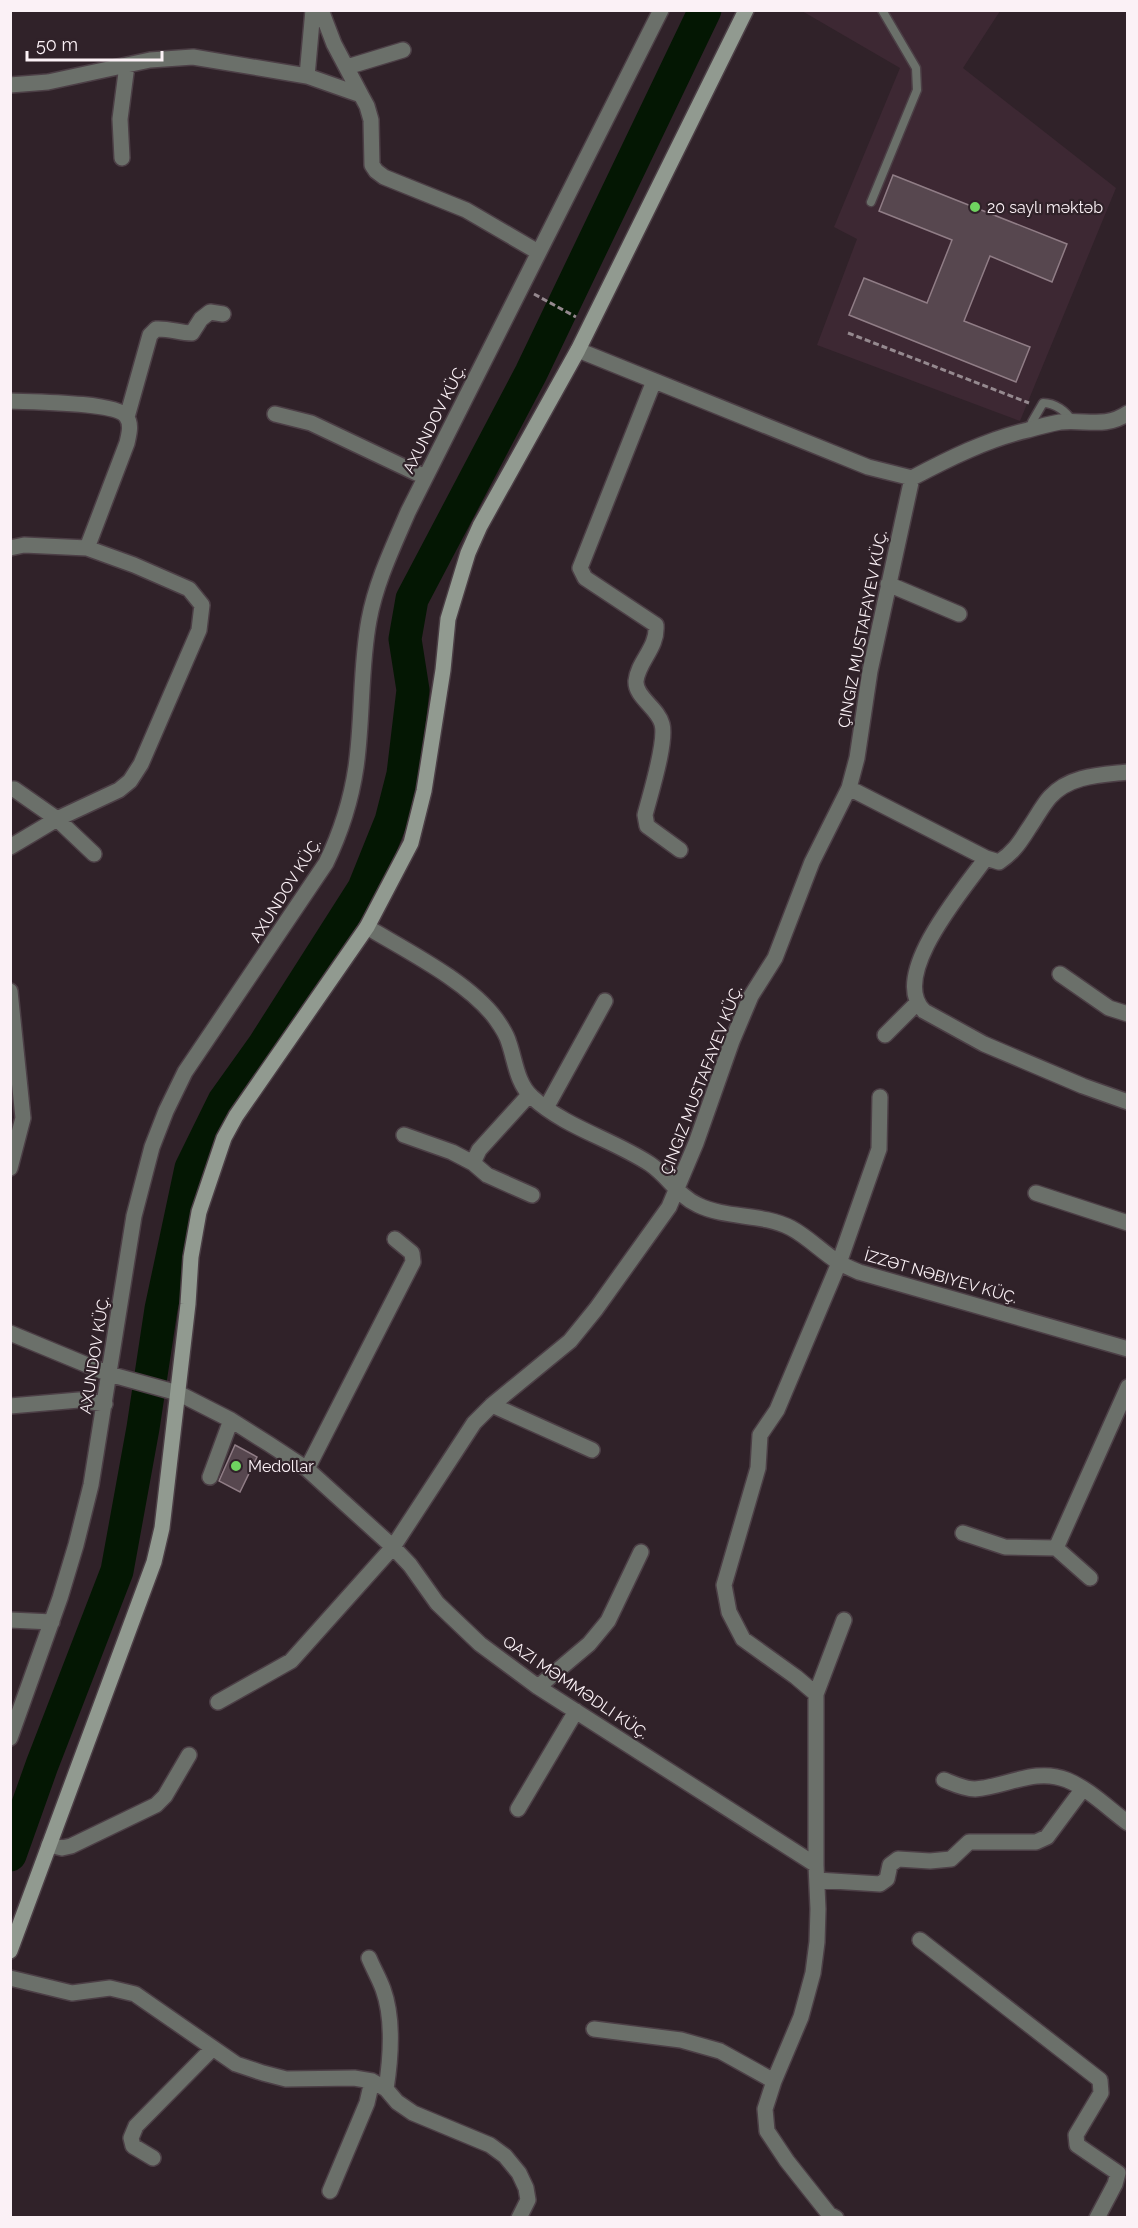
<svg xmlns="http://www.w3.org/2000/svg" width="1138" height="2228" font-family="Raleway,sans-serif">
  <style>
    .built { fill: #3d2833 }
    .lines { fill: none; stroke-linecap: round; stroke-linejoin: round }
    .river { stroke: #041703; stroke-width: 33 }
    .building { fill: #57474f; stroke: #907d86; stroke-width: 1.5 }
    .lane-casing { stroke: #4c3f46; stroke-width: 11 }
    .street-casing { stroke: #4c3f46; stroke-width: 18 }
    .secondary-casing { stroke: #4c3f46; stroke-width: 18 }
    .path { stroke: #95898f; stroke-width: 3; stroke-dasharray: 6 3; stroke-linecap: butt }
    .lane { stroke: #6b706a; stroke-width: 8 }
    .street { stroke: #6b706a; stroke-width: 15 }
    .secondary { stroke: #919a90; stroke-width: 15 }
    .poi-dot { fill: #6fd360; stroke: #302229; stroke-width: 2 }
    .labels { text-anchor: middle; stroke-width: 4.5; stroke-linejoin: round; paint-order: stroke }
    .poi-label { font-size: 16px; fill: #fbf1f6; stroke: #302229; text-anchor: start }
    .street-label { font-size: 16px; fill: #fbf1f6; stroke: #302229 }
  </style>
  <rect width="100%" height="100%" fill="#302229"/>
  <path class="built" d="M802,11H1000L963,68L1116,188L1020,421L817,345L857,239L834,227L900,68Z"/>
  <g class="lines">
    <path class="river" d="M10,1855L42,1765L117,1571L143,1428L161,1309L191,1168L224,1101L264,1045L364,888L391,821L403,774L413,690L405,639L412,599L531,373L705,10"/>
  </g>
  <path class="building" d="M893,175L1067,244L1052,282L990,256L964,321L1030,347L1016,382L849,315L864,278L927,303L952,240L879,211Z
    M235,1445L257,1457L240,1492L219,1481Z"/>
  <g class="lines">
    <defs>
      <path id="lane" d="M871,202L917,90L916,68L882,10
        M1031,429L1032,422L1043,403C1055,403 1066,411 1073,422"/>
      <path id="street" d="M321,10L334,44L361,95
        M347,67L403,50
        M307,76L313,10
        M10,85L48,82L150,60L193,57L307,76L361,95L367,106L371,120L372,165L376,171L384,177L466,210L538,252
        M122,158L120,119L127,65
        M578,350L868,467L912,478
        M654,381L580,568L585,578L656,625C658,648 638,661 636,681C635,697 658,708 662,724C667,742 650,795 645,815L647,826L680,850
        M10,401C31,402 115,402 126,416C132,424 129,434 127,443L87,548
        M275,414L311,423L425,477
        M127,417L150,335L156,329C169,328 179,333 192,333L201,319L210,312L223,314
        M10,548L24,545L87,548L134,565L189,589L202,605L199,630L141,764L130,781L119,790L57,819L10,847
        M888,584L959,614
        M849,788L986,858L999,862C1014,852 1020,842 1029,828C1036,818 1042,806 1050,797C1070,775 1101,775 1128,772
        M14,789L57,819L94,854
        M986,858C964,889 888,976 924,1011L984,1044L1083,1086L1128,1102
        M367,927C407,951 469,982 496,1019C501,1026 507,1035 509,1043C515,1060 517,1084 532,1097C566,1128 612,1139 650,1164C668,1176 678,1196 698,1205C727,1219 762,1213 791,1228C808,1237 822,1252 838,1262C845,1266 852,1269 859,1272L1128,1349
        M1060,974L1109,1008L1128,1014
        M10,991L23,1118L10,1168
        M885,1035L917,1003
        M546,1108L605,1001
        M404,1135L452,1152L473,1163L487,1175L532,1195
        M473,1163L479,1150L529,1095
        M1036,1193L1128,1223
        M10,1333L109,1374L178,1393L231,1420L269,1444L307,1469L393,1547L410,1565L437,1603L480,1644L538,1687L816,1865
        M492,1405L592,1450
        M10,1406L79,1400L105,1404
        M307,1469L413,1262L412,1253L395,1239
        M210,1477L231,1420
        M963,1533L1005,1547L1056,1548L1090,1578
        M1056,1548L1128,1387
        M10,1620L52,1622
        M538,1687L589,1644L608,1621L641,1552
        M816,1694L844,1620
        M218,1702L291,1661L393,1547L474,1423L492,1405L570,1341L596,1309L669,1207L696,1143L732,1041L751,996L775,958L812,862L849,788L857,758L870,671L912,478C948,459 988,439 1028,430C1038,427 1049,424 1060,422C1085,419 1105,429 1128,413
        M10,1738L60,1598L76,1545L91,1485L134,1216L152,1147L166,1111L185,1072L326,863C341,832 351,801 356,767C363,718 360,668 369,620C376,582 393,547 408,512L661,10
        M944,1780C954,1784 964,1789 975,1789C1006,1787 1035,1767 1067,1780C1089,1789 1109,1809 1128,1823
        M518,1809L576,1711
        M49,1845L62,1848L71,1846L156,1805L165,1796L189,1755
        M817,1880L880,1884L887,1879L890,1865L898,1859L930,1861L951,1859L969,1842H1036L1047,1837L1082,1790
        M920,1940L1100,2080L1101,2093L1076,2135L1077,2145L1118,2173L1115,2184L1097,2218
        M369,1958C373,1968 379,1978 383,1989C394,2019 391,2057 386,2089
        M10,1978L72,1993L110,1988L135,1994L236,2064L263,2073L286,2079L354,2078L372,2081L386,2089L397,2102L413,2113L490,2145L505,2156L519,2173L526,2188L528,2200L519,2218
        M594,2029L681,2040L720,2051L774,2081
        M153,2158L133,2146L131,2138L136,2126L213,2048
        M330,2191L367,2103L372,2081
        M836,2218L829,2214L787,2161L767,2131L765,2109L774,2081L801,2017L813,1973L817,1942L818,1909L816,1865V1694L796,1677L743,1639L729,1612L724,1585L758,1468L760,1435L777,1410L839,1263L879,1149L880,1097"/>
      <path id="secondary" d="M10,1951L154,1562L162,1528L188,1304L191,1257L199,1212L224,1138L236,1116L367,927L411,843L424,791L443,670L448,619L468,553L480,526L578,350L746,10"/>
    </defs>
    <use href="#lane" class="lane-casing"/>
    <use href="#street" class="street-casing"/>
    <use href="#secondary" class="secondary-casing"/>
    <path class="path" d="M534,294L576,317
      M848,333L1029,403"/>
    <use href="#lane" class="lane"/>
    <use href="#street" class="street"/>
    <use href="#secondary" class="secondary"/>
  </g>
  <g class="poi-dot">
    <circle cx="975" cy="207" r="6"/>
    <circle cx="236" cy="1466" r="6"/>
  </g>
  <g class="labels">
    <g class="poi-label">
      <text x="987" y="213">20 saylı məktəb</text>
      <text x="248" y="1472">Medollar</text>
    </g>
    <g class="street-label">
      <text transform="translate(434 419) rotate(-63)" y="6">AXUNDOV KÜÇ.</text>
      <text transform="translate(862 629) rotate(-79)" y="6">ÇINGIZ MUSTAFAYEV KÜÇ.</text>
      <text transform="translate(285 890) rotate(-58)" y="6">AXUNDOV KÜÇ.</text>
      <text transform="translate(701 1080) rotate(-69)" y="6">ÇINGIZ MUSTAFAYEV KÜÇ.</text>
      <text transform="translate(941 1276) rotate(16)" y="6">İZZƏT NƏBIYEV KÜÇ.</text>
      <text transform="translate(94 1355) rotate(-81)" y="6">AXUNDOV KÜÇ.</text>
      <text transform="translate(576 1687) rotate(34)" y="6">QAZI MƏMMƏDLI KÜÇ.</text>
    </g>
  </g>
  <rect width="1138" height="2228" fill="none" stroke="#fbf1f6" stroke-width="24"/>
  <path d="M27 51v9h135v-9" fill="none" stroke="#fbf1f6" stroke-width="3"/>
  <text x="36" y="51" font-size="18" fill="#fbf1f6" stroke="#302229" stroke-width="4.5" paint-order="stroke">50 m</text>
</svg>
